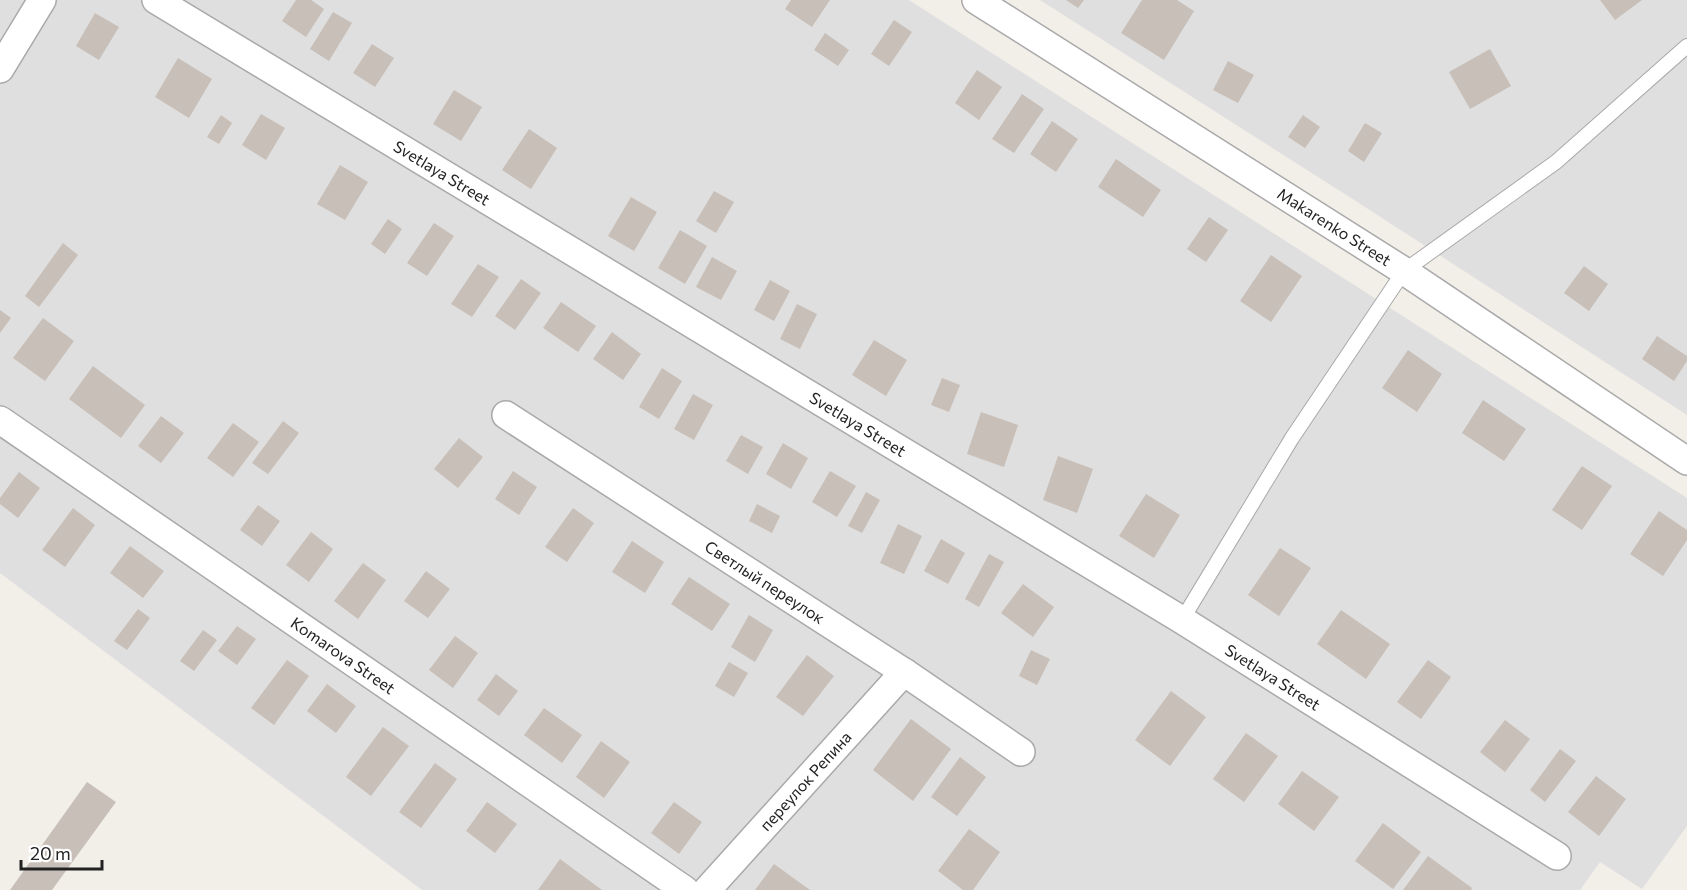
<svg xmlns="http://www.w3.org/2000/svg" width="1687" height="890" font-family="Commissioner,sans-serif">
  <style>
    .residential { fill: #e0dfdf }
    .building { fill: #c7bfb8 }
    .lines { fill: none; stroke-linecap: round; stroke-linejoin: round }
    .service-casing { stroke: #a9a9a9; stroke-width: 16 }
    .minor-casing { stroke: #a9a9a9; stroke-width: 30 }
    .service { stroke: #fff; stroke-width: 14 }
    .minor { stroke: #fff; stroke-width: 27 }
    .labels { text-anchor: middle; stroke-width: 6; stroke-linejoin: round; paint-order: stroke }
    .street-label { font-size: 16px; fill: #222; stroke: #fff }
  </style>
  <rect width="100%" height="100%" fill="#f2efe9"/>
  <path class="residential" d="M0,0H909L1687,498V826L1642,889L1600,862L1580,890H422L0,573Z
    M1040,0H1687V415L1351,198Z"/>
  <path class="building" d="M296,0H311L324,9L306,37L282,21Z
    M791,0H830L812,27L785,9Z
    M1066,0H1084L1078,8Z
    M1142,0H1177L1194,11L1164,60L1121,33Z
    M1600,0H1642L1615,20Z
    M333,12L352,23L329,61L310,49Z
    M95,13L119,27L99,60L76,46Z
    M894,20L912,32L889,66L871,54Z
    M825,33L849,50L838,66L814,50Z
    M372,44L394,58L375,87L353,73Z
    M1490,49L1511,86L1470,109L1449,72Z
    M178,58L212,79L189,118L155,97Z
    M1228,61L1254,75L1238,103L1213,90Z
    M977,70L1002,87L979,120L955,103Z
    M454,90L482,107L461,141L433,124Z
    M1022,94L1044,109L1014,153L992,139Z
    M261,114L285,128L266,160L242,145Z
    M221,115L232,123L219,144L207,137Z
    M1303,115L1320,127L1305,148L1288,137Z
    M1052,121L1078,139L1056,172L1030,154Z
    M1365,123L1382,133L1364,162L1348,151Z
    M529,129L557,148L531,189L502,170Z
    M1116,159L1161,190L1143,217L1098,187Z
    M340,165L368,182L345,220L317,204Z
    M714,191L734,202L716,233L696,221Z
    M631,197L657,212L634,251L608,236Z
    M1209,217L1228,230L1206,262L1187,249Z
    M388,219L402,229L385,254L371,244Z
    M434,223L454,236L427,276L407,263Z
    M680,230L707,246L685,284L658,268Z
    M63,243L78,255L39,307L25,296Z
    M1271,255L1302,276L1271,322L1240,301Z
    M712,257L737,271L721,300L696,287Z
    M478,264L499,277L472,317L451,304Z
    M1584,266L1608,284L1589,311L1564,293Z
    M521,279L541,293L515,330L495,316Z
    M770,280L790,291L774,321L754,310Z
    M561,302L596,326L578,352L543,328Z
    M797,304L817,314L800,349L780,339Z
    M0,310L11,318L0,333Z
    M43,318L74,341L45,381L13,358Z
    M612,332L641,354L623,380L593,359Z
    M1657,336L1687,356V361L1674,381L1642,359Z
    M874,340L907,360L886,396L852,375Z
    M1408,350L1442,374L1417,412L1382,388Z
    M93,366L145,405L121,438L69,399Z
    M662,368L682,381L659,419L639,407Z
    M942,378L960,385L949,412L931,405Z
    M693,394L713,405L694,440L674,429Z
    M1483,400L1526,429L1504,461L1462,433Z
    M981,412L1018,425L1004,467L967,454Z
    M161,416L184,433L161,463L138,446Z
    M283,421L299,433L268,474L252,463Z
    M233,423L259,442L233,477L207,458Z
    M741,435L763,447L748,474L726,461Z
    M459,438L483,457L458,488L434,469Z
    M783,443L808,458L791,489L766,474Z
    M1058,456L1093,469L1077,513L1043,500Z
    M1582,466L1612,486L1582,530L1552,510Z
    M513,471L537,487L519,515L495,499Z
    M830,471L856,486L837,517L812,502Z
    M19,472L40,488L18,518L0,504V498Z
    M866,492L880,500L862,533L848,526Z
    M1146,494L1180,515L1154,558L1119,536Z
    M757,504L780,516L772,533L749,521Z
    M258,505L280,521L262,546L240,530Z
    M73,508L95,525L65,567L42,550Z
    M573,508L594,523L567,562L545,547Z
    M1659,511L1687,530V540L1663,576L1630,554Z
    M898,524L922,536L904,574L880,563Z
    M311,532L333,549L309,582L286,565Z
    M941,539L965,553L948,584L924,571Z
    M632,541L664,562L645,593L612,572Z
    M130,546L164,571L143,598L110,573Z
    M1280,548L1311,568L1279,616L1248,595Z
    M989,554L1004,562L979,607L965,599Z
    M363,563L386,580L358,619L334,601Z
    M426,571L450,589L428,618L404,601Z
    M689,577L730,604L712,631L671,604Z
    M1023,584L1054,607L1033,637L1001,613Z
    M138,609L150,618L127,650L114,641Z
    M1341,610L1390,644L1366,679L1317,644Z
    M749,615L773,630L755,662L731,647Z
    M237,626L256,639L237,665L218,651Z
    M203,630L217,640L194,671L180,661Z
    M455,636L478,653L453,688L429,670Z
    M1031,650L1050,659L1037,685L1019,676Z
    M807,655L834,676L803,716L776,697Z
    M287,660L309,676L274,725L251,708Z
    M1428,660L1451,677L1421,719L1397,702Z
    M729,662L748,673L734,697L715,686Z
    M496,674L518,691L499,716L477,700Z
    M327,684L356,706L336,733L307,711Z
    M1171,691L1206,717L1170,766L1135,740Z
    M544,708L582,735L562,763L524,735Z
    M911,719L951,749L913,801L873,770Z
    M1505,720L1530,739L1505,772L1480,752Z
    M383,727L409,746L371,796L346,777Z
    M1246,733L1278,756L1244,802L1213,779Z
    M601,741L630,762L604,798L576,777Z
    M1560,749L1576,761L1545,802L1530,790Z
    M960,757L986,777L957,816L931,797Z
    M435,763L457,779L421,828L399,812Z
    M1302,771L1339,797L1314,831L1278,804Z
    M1596,776L1626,799L1599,836L1568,812Z
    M87,782L116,802L52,890H10Z
    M487,802L517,824L495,853L466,831Z
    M674,802L702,822L679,854L651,833Z
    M1383,823L1421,852L1393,889L1355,861Z
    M969,829L1000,852L973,890H963L938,871Z
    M1428,856L1472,888L1471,890H1403Z
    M560,859L602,890H538Z
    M774,864L810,890H755Z"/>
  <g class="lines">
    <defs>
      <path id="service" d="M1182,620L1292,438L1404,271L1556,162L1687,46"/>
      <g id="minor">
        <path id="s1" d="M156,0L1182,620L1557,856"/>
        <path id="s2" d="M976,0L1404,271L1687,461"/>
        <path d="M0,69L42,0"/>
        <path id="s3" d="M506,415L904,672L1021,752"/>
        <path id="s4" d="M0,420L685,890"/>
        <path id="s5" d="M707,890L904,672"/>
      </g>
    </defs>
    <use href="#service" class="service-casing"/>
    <use href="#minor" class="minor-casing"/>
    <use href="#service" class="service"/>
    <use href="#minor" class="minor"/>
  </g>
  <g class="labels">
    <g class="street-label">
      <text dy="6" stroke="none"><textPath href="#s1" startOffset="334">Svetlaya Street</textPath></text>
      <text dy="6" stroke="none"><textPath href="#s2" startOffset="424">Makarenko Street</textPath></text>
      <text dy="6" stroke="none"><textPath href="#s1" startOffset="820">Svetlaya Street</textPath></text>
      <text dy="6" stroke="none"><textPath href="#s3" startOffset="308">Светлый переулок</textPath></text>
      <text dy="6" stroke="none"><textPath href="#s4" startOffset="416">Komarova Street</textPath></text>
      <text dy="6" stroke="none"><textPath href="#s1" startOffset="1306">Svetlaya Street</textPath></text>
      <text dy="6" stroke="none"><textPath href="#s5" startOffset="147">переулок Репина</textPath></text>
    </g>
  </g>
  <path d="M21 860v9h81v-9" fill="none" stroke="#222222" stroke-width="3"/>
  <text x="30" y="860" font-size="18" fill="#222222" stroke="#ffffff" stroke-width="4.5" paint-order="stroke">20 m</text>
</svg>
